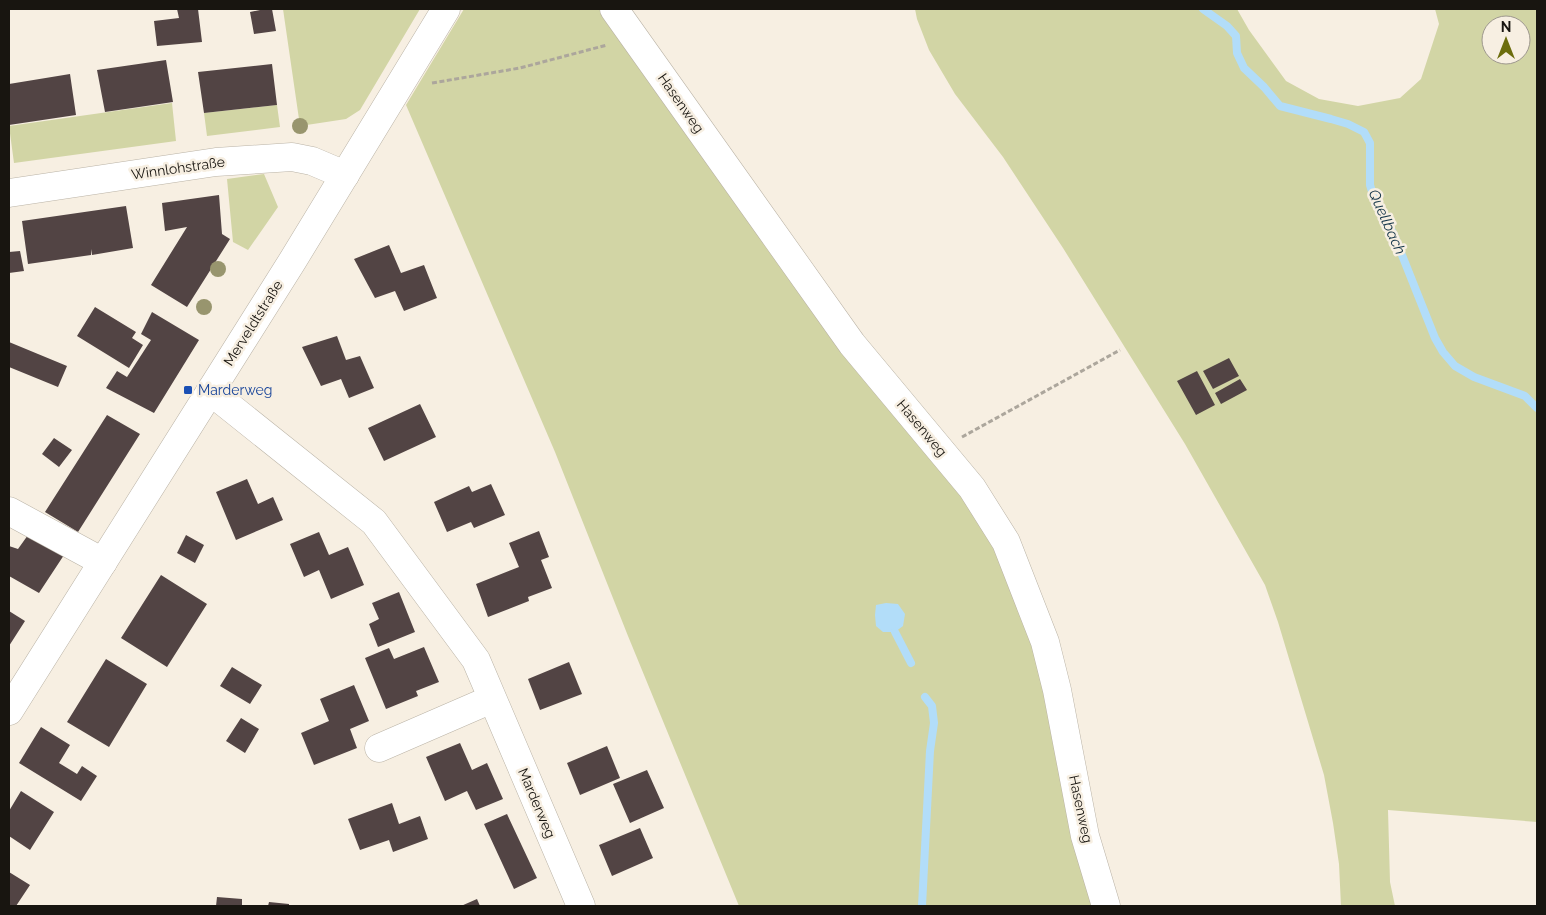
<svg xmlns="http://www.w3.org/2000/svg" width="1546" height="915" font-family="Raleway,sans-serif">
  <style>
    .green { fill: #d2d5a5; fill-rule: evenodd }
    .water { fill: #b2ddf9 }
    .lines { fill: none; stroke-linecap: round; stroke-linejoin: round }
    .stream { stroke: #b2ddf9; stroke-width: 8 }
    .building { fill: #524444 }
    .minor-casing { stroke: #bab3a6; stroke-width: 29 }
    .major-casing { stroke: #bab3a6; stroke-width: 29 }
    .path { stroke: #aca69c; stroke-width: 3; stroke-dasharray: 5 2.5; stroke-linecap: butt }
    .minor { stroke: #fff; stroke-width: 28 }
    .major { stroke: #fff; stroke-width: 28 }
    .tree { fill: #98956e }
    .transit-dot { fill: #1a4fb4; stroke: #f7efe2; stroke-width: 2 }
    .labels { text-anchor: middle; stroke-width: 5; stroke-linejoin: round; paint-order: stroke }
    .street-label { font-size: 14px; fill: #181510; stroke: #f7efe2 }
    .transit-label { font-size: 14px; fill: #164399; stroke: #f7efe2; text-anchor: start }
    .water-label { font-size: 15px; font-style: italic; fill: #143549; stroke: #f7efe2 }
  </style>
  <rect width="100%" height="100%" fill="#f7efe2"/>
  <path class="green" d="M283,9H420L360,110L346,119L300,126Z
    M464,9H607L954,473L1023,597L1096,906H739L628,636L555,452L406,105Z
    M915,9H1237L1249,30L1286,81L1319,99L1358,106L1400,98L1421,79L1439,24L1435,9H1537V822L1388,810L1390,882L1395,906H1341L1339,864L1333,823L1324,775L1278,622L1265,585L1185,444L1063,248L1003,157L955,94L929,50L917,19ZM1491,25H1521V55H1491Z
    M172,103L176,141L14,163L9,126Z
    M277,105L280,127L207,136L204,113Z
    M264,174L278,207L248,250L233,242L227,179Z"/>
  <path class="water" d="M886,603L898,604L905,614L903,626L895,632H883L876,626L875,615L876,605Z"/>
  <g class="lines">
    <path class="stream" d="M1203,9L1227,26L1236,36L1237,53L1244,68L1264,87L1280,106L1331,119L1348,124L1364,132L1370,143V185L1374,198L1394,235L1435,338L1443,352L1455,366L1474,377L1525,396L1537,408
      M895,632L911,663
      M922,906L930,751L934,723L932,706L925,697"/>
  </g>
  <path class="building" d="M177,9H198L202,42L157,46L154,21L179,18Z
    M265,9H272L276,31L254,34L250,12Z
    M166,60L173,102L105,112L97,70Z
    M272,64L277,105L204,113L198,72Z
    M70,74L76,115L9,125V84Z
    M219,195L222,234L230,239L187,307L151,285L187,227L165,231L162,203Z
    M126,206L133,248L92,255L91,249V255L28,264L22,221Z
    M389,245L401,273L424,265L437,298L404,311L395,291L375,298L354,259Z
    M20,251L24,271L9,273V252Z
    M95,307L136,332L132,338L143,345L129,368L77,336Z
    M152,312L199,340L154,413L106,388L117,371L127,377L151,340L141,334Z
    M337,336L346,360L360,356L374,388L349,398L341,379L321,386L302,347Z
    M9,342L67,366L58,387L9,367Z
    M1229,358L1239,376L1213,389L1203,371Z
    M1197,371L1215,405L1196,415L1177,381Z
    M1240,379L1247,390L1221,404L1215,393Z
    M420,404L436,437L384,461L368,428Z
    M107,415L140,434L78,532L45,512Z
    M54,438L72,450L59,467L42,454Z
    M247,479L258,504L273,497L283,520L236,540L216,492Z
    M491,484L505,515L474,528L471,522L447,532L434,502L469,486L472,492Z
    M539,531L549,557L541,560L552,588L528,597L529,601L488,617L476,584L519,567L509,543Z
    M319,532L329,555L348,547L364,585L331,599L319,570L304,577L290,544Z
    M28,535L64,555L39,593L9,576V546L18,549Z
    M186,535L204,545L195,563L177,553Z
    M161,575L207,604L167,667L121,638Z
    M399,592L415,632L378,647L369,624L379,619L372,603Z
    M9,611L25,621L9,646Z
    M424,647L439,682L416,691L418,696L386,709L365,658L389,648L394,659Z
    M106,659L147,684L109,747L67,722Z
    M569,662L582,694L540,710L528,679Z
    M232,667L262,685L250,704L220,686Z
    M354,685L369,721L350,729L357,748L314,765L301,733L329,721L320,699Z
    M241,718L259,729L245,753L226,741Z
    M41,727L70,745L59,763L77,774L82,766L97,776L81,801L19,763Z
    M460,743L472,770L487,763L503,799L476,810L467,791L445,801L426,757Z
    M607,746L620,778L580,795L567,763Z
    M647,770L664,808L630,823L613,784Z
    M21,791L54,812L30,850L9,836V811Z
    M392,803L399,824L420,816L428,839L393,852L389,840L360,850L348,819Z
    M507,814L537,878L514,889L484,824Z
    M640,828L653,858L612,876L599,845Z
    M9,872L30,885L16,906H9Z
    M217,897L242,899V906H216Z
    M477,899L480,906H461Z
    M269,902L289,904V906H268Z"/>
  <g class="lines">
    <defs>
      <path id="minor" d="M614,9L852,344L972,488L1006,542L1045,642L1057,690L1085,836L1106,906
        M9,193L216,162L292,157L312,161L345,175
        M210,391L374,522L476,660L581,906
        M9,511L103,562
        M379,748L492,699"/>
      <path id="major" d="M9,711L293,260L446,9"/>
    </defs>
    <use href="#minor" class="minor-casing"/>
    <use href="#major" class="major-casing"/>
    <path class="path" d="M432,83L520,68L607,45
      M962,437L1120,350"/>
    <use href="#minor" class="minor"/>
    <use href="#major" class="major"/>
  </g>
  <g class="tree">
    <circle cx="300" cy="126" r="8"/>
    <circle cx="218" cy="269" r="8"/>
    <circle cx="204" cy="307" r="8"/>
  </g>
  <rect class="transit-dot" x="183" y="385" width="10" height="10" rx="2.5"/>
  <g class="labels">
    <g class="street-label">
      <text transform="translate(681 103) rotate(55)" y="5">Hasenweg</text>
      <text transform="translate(178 168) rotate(-8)" y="5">Winnlohstraße</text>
      <text transform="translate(253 323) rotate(-58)" y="5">Merveldtstraße</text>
      <text transform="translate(922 428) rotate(50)" y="5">Hasenweg</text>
      <text transform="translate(537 803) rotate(67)" y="5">Marderweg</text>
      <text transform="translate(1081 809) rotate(78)" y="5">Hasenweg</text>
    </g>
    <g class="transit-label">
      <text x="198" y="395">Marderweg</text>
    </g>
    <g class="water-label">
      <text transform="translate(1387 222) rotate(66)" y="5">Quellbach</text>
    </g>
  </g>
  <rect width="1546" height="915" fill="none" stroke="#181510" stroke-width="20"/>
  <g transform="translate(1506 40)"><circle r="24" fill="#f7efe2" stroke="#9e988e"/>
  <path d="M0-4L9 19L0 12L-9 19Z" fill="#6c6d0d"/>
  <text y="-8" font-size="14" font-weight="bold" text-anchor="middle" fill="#181510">N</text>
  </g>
</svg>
